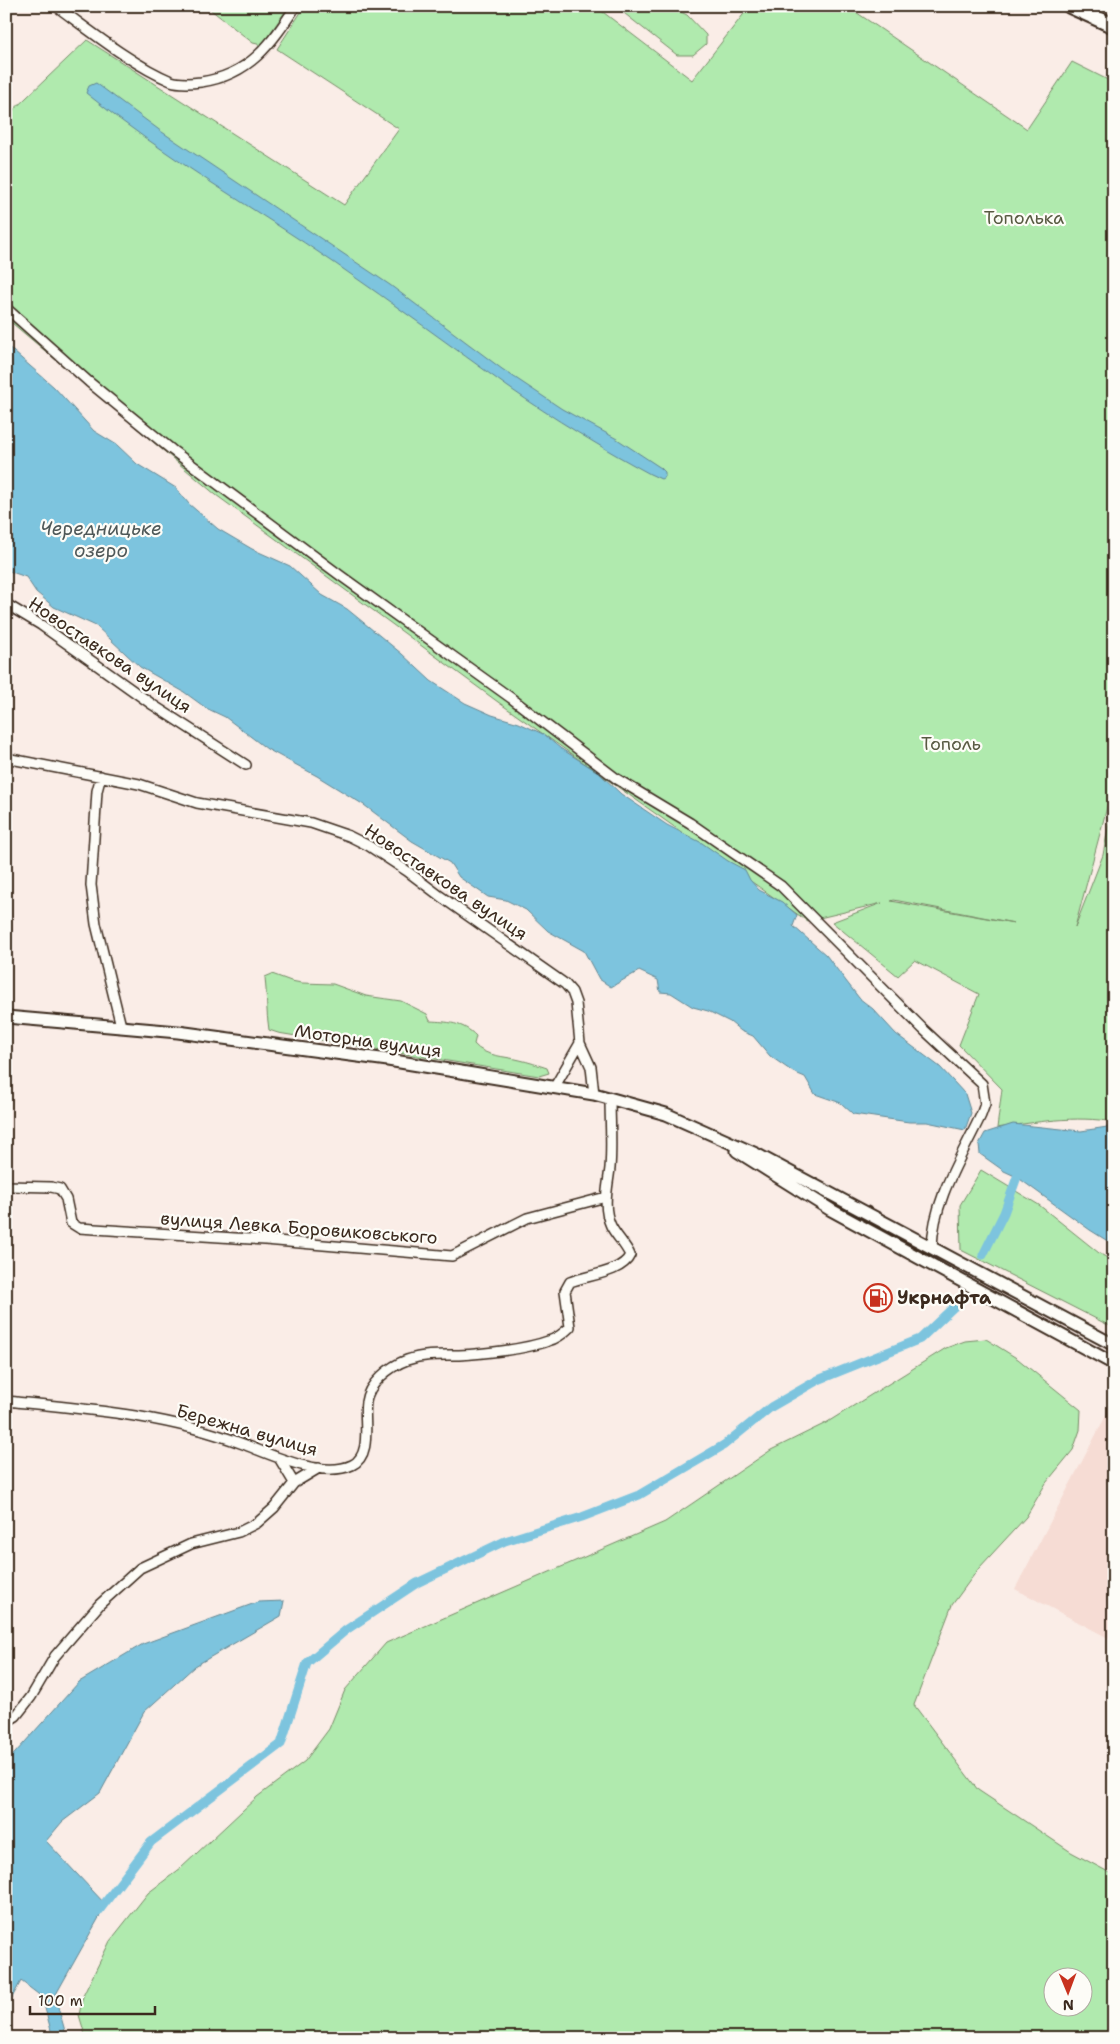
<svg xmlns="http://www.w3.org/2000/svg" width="1120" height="2044" font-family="'Shantell Sans',sans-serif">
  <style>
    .built { fill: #f6dcd4 }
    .green { fill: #b0eaae; stroke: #768a66; fill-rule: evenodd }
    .water { fill: #7dc4de; stroke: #638691 }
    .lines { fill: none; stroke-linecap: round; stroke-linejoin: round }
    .canal { stroke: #7dc4de; stroke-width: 9 }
    .street-casing { stroke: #3b2a1e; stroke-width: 12 }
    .secondary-casing { stroke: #3b2a1e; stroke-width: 15 }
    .primary-casing { stroke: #3b2a1e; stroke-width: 18 }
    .street { stroke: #fdfcf7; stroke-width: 9 }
    .secondary { stroke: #fdfcf7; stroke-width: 11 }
    .primary { stroke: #fdfcf7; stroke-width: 14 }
    .labels { text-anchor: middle; stroke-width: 4.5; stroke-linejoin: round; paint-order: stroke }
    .park-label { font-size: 18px; fill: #585a42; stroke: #fdfcf7 }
    .street-label { font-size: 18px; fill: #3b2a1e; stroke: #fdfcf7 }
    .poi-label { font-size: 18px; font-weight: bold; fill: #3b2a1e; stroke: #fdfcf7; text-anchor: start }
    .water-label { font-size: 19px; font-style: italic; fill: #4f5858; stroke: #fdfcf7 }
  </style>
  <rect width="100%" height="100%" fill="#faede7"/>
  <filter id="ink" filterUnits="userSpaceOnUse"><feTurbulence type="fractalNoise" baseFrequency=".02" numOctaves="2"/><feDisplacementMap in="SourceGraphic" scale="10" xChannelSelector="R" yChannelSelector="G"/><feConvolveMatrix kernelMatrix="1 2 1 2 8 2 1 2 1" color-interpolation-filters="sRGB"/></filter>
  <g filter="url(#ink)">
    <path class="built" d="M1111,1406L1114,1407V1641L1015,1589Z"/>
    <path class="green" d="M206,6H289L262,45L253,43Z
      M305,6H595L692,80L750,6H847L1027,129L1072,62L1114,83V781L1075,927L1103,855L1114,797V1122C1076,1115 1035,1122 997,1128L1002,1089L959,1045L979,994L915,960L898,976L832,922L882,903L807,921L498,702L216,495L6,318V117L87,40L344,205L399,129L277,49ZM894,900L1014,923L891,901Z
      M615,6H669L687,15L706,35V44L693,55H677Z
      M272,974L291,981L302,983L333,984L366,996L401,1001L427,1014L430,1021C447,1022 463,1022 476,1036L474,1044C485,1057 505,1056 520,1060C529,1062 538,1065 547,1068L549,1073L539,1076L278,1033L269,1030C266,1012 267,994 265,977Z
      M981,1170L1039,1205L1099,1253L1114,1262V1328L961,1250L960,1205Z
      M986,1339L1018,1359L1081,1410L1080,1430L1073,1450L1046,1483L1026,1517L979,1568L952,1605L914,1705L978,1790L1071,1852L1114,1875V2038H86L79,2015L83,1996L110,1941L148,1893L181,1868L257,1797L305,1761L329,1729L345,1690L386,1643L665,1522L771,1450L826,1423L946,1348L965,1341ZM1052,1976H1082V2006H1052Z"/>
    <path class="water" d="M96,83L162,132L390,285L502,369L562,409L617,439L661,468L665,472V477L661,479L650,474C602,448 554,419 508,387C451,346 394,304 336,264C253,207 164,157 86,93L89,86Z
      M6,345L54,387L94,431L117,445L137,464L176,488L189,504L218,529L252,549L290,566L322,595L347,609L402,654L431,681L465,703L492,715L519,723L543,734L560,748L598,772L621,794L667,825L702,843L728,861L745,870L750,880L759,890L782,902L797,915L793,926L826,955L859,998L873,1009L896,1034L940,1067L965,1094L971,1113L965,1130L927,1122H909L853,1114L841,1103L815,1094L805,1077L793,1072L770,1056L753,1036L741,1031L730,1022L708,1011L693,1007L671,993L660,992L658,980L639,971L611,987L599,979L584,951L548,931L526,910L506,900L488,897L459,877L450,863L412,841L364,805L317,776L267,749L225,717L206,708L184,692L140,667L96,626L54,607L36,592L26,577L6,570Z
      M1013,1124L1081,1131L1114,1126V1245L1090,1230L1017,1177L1004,1171L980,1154L979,1144L985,1133Z
      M284,1601L281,1616L195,1666L144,1712L100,1793L62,1822L46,1841L106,1905L55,1996L67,2038H53L42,1997L21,1981L8,2005L6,2034V1763L79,1682L143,1644L258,1602Z"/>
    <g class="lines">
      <path class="canal" d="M983,1255L1004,1213L1017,1177
        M98,1912L151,1842L281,1744L307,1663L346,1630L417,1583L505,1541L582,1517L639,1495L724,1445L771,1407L818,1380L920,1339L960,1301"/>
      <defs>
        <path id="street" d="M56,6C89,30 134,66 171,81C180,84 192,83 201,82C250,75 271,44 296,6
          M6,308L89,382L172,450L341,576L511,698L617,779L690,823L781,886L923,1029L982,1084L985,1104L981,1115C962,1156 933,1200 932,1247
          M6,604L41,625L153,705L246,765
          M6,758L139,784L197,803L311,823L349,836L369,846L407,871L440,896L565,984L572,992L576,1003L580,1043L591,1067L594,1094
          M101,776L97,791L91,885L96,924L121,1026
          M554,1088L580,1043
          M6,1186L51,1187L60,1189L66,1199L71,1223L79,1228L265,1240L452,1256L527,1218L606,1197
          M6,1401C86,1409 168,1415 243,1444C272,1455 322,1479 352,1465C373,1455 363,1420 366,1402C368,1384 390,1366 407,1360C424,1354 441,1355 459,1355C482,1354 527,1349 548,1341C556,1339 565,1332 570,1327L565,1291L570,1282C587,1275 622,1273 630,1255C625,1244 616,1236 611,1226C602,1207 608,1187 610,1168C612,1145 610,1121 610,1098
          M279,1458L294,1483
          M6,1722L16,1716L31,1697L55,1656L100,1604L140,1568L191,1544L239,1532L257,1523L274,1508L294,1483L319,1468"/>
        <path id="secondary" d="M6,1017L178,1032L388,1060L594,1094L666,1114L756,1154L1114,1345
          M737,1151L831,1210L1114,1364"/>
        <path id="primary" d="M1070,6L1114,26"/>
      </defs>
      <use href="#street" class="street-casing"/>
      <use href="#secondary" class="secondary-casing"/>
      <use href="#primary" class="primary-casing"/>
      <use href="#street" class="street"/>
      <use href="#secondary" class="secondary"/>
      <use href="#primary" class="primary"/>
    </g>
  </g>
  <defs>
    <symbol id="fuel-ring" viewBox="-11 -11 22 22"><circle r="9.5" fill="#fdfcf7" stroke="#c8321e" stroke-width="1.5"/><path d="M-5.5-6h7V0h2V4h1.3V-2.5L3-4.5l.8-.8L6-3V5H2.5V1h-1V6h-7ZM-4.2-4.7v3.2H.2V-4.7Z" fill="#c8321e"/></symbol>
  </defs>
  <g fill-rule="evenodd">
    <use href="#fuel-ring" x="862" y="1282" width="32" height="32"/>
  </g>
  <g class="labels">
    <g class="park-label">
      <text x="1024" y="224">Тополька</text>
      <text x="951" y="750">Тополь</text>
    </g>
    <g class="street-label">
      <text transform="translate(110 655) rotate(34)" y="6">Новоставкова вулиця</text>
      <text transform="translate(446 882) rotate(34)" y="6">Новоставкова вулиця</text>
      <text transform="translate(368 1041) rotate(8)" y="6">Моторна вулиця</text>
      <text transform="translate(299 1228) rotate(4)" y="6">вулиця Левка Боровиковського</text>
      <text transform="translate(247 1430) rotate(16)" y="6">Бережна вулиця</text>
    </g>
    <g class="poi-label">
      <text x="897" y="1304">Укрнафта</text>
    </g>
    <g class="water-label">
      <text x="101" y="535">Чередницьке<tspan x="101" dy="22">озеро</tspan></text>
    </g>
  </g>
  <rect width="1120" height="2044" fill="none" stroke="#fdfcf7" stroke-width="25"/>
  <rect x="12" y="12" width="1095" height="2019" fill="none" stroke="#3b2a1e" stroke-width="2" filter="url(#ink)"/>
  <g transform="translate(1068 1992) rotate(179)"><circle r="24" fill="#fdfcf7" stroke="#afa8a0"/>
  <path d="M0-4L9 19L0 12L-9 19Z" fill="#c8321e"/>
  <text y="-8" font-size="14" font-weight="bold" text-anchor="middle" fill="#3b2a1e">N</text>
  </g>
  <path d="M30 2006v8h125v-8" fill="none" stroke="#3b2a1e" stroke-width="2.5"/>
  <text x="38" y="2006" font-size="15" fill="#3b2a1e" stroke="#fdfcf7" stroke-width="4" paint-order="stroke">100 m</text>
</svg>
